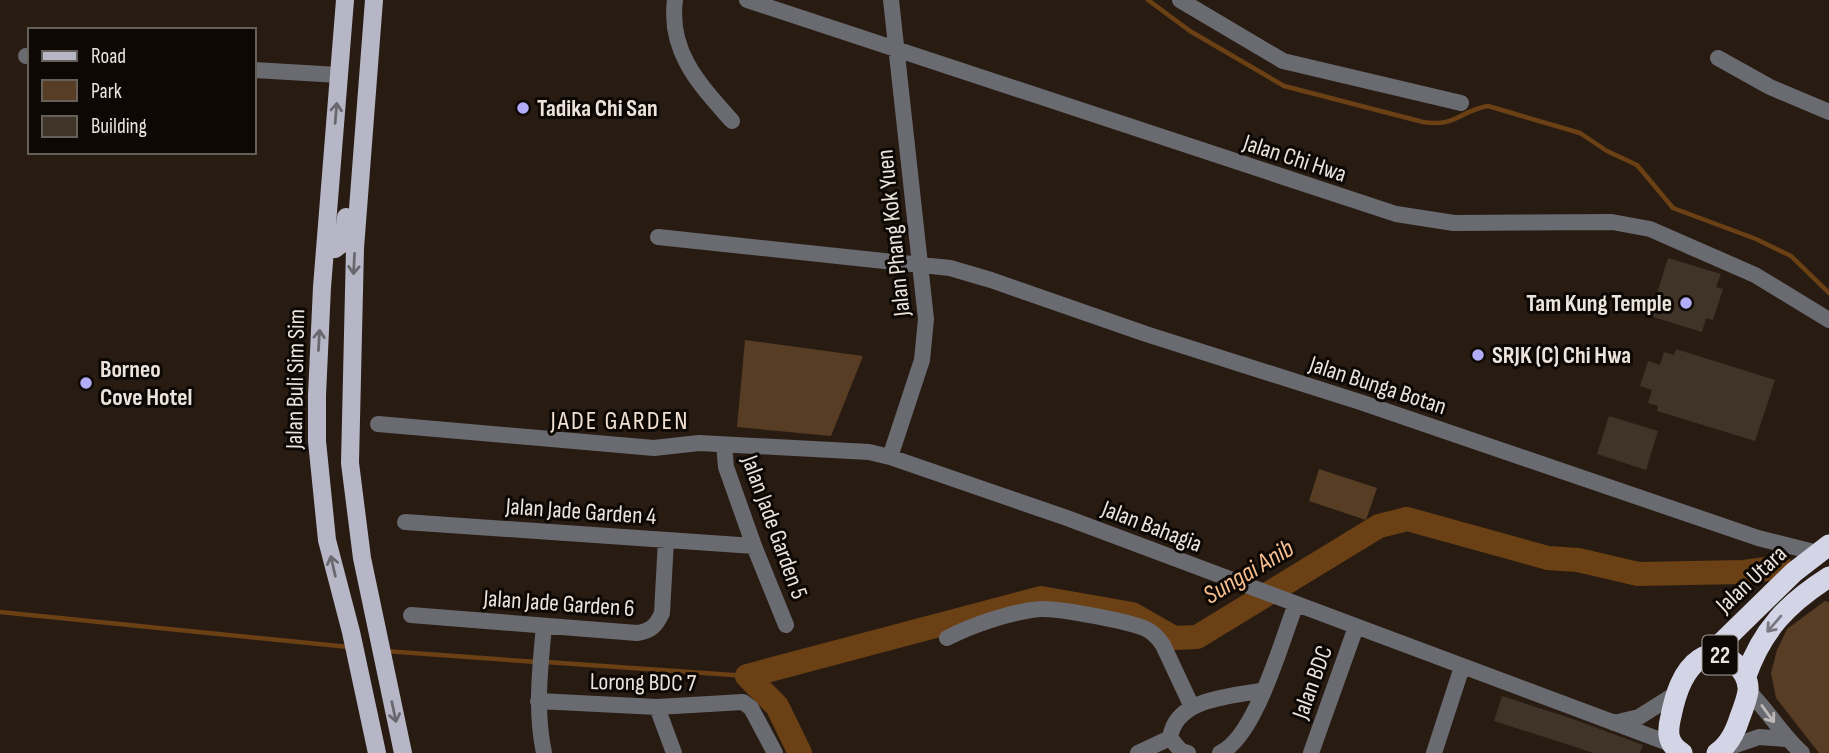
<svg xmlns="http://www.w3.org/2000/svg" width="1829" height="753" font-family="'Sofia Sans Condensed',sans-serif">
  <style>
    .green { fill: #583d25 }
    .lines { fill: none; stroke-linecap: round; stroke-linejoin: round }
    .stream { stroke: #6b4014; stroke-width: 4.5 }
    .river { stroke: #6b4014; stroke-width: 24 }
    .building { fill: #403328 }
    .minor { stroke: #6a6a71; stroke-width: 16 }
    .major { stroke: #b6b6c6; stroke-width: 18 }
    .highway { stroke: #d4d4e7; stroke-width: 21 }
    .oneway { stroke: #6a686f }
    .oneway2 { stroke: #7a7881 }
    .oneway3 { stroke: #beb9b7 }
    .poi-dot { fill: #b2adf9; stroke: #0d0804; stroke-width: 2.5 }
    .labels { text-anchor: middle; stroke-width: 6; stroke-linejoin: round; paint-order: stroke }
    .shield { fill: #0d0804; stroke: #a9a19b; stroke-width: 2 }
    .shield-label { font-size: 23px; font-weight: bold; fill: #ece3dc }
    .poi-label { font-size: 24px; font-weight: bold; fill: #ece3dc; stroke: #0d0804; text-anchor: start }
    .street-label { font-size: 24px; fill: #ece3dc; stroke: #0d0804 }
    .neighbourhood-label { font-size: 26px; letter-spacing: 2px; fill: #f1e0d2; stroke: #0d0804 }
    .water-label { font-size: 26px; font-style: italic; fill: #f7bf8f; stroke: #0d0804 }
  </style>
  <rect width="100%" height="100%" fill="#281c12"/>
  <path class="green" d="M745,340L863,356L831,436L737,427Z
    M1319,469L1377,488L1366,520L1309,501Z
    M1825,601L1829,602V753H1819L1776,698L1771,673L1777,650L1787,629Z"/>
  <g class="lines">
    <path class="stream" d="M1148,0L1190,31L1284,86L1423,122C1457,127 1459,111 1488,106L1580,133L1607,151L1637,165L1673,208L1756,239L1791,256L1829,293
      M0,612L349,647
      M385,651L537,662
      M546,662L747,676"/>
    <path class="river" d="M747,676L1041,598L1132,614L1174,638L1197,637L1379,526L1407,519L1548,558L1578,560L1638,574L1744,572L1781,567
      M747,676L777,706L800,753"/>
  </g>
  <path class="building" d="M1668,258L1721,274L1716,287L1723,289L1713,320L1706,318L1702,332L1650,316Z
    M1676,349L1775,380L1755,441L1657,411L1658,406L1648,403L1652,390L1640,386L1648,361L1660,365L1664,352L1674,355Z
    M1609,416L1658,431L1646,470L1597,454Z
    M1502,696L1573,719L1643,745L1640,753H1594L1494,721Z"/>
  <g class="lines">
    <path class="minor" d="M675,0C668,52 700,85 732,121
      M747,0L1396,214L1454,223L1612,222L1650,229L1755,275L1829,320
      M1180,0L1283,61L1461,103
      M26,56H30
      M1718,58L1770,87L1829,112
      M254,70L339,75
      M658,237L950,268L991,280L1146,334L1360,402L1758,538L1818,553
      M378,424L654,448L699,443L869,452L890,457L1067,518L1671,744
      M724,445L726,467L754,546L786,625
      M890,457L922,360L926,319L891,0
      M405,522L754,546
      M411,615L637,633C651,631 656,626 662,613L666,540
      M947,638C972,625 1013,611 1041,609C1057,608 1135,622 1148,630C1155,634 1159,639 1163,645L1192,707
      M1748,691C1768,710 1781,734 1802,753
      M538,701L657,707L743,702L751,708L775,753
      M657,707L674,753
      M1614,723L1639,717L1677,693
      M1724,749L1759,737L1786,739
      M544,753C535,710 540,670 544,626
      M1138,753L1170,738
      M1188,753L1181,751L1170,738C1176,697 1231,697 1264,690
      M1220,753C1256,736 1281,642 1296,604
      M1311,753L1356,627
      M1434,753L1462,667"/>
    <path class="major" d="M345,0L322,287L317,395V441L327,540L351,632L377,753
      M374,0L355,248L350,463L362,558L403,753
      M325,250L335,249L343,243L346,217"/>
    <path class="highway" d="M1710,654L1794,572L1829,545
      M1746,676C1762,630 1788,603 1829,577
      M1682,753C1667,744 1667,732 1671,716C1675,696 1682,671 1700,659C1720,645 1750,668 1748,691C1747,699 1743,709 1740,717C1736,730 1729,745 1717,753"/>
  </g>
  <defs><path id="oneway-shaft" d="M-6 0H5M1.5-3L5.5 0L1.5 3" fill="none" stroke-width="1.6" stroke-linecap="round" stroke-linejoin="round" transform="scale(1.75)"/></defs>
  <g class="oneway">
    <use href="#oneway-shaft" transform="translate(336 113) rotate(-85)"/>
    <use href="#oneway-shaft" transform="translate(354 264) rotate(93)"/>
    <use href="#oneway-shaft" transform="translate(319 340) rotate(-87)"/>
    <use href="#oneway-shaft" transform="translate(333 566) rotate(-103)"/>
    <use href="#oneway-shaft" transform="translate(394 712) rotate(78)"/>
  </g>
  <use class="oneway2" href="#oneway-shaft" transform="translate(1774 624) rotate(131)"/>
  <use class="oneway3" href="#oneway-shaft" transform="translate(1768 714) rotate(54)"/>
  <g class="poi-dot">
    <circle cx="523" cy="108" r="7"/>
    <circle cx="1686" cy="303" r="7"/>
    <circle cx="1478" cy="355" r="7"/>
    <circle cx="86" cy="383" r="7"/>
  </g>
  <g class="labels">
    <rect class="shield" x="1702.5" y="635.5" width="35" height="39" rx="5"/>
    <g class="shield-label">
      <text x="1720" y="663">22</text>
    </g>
    <g class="poi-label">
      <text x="537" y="116">Tadika Chi San</text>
      <text x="1672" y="311" text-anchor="end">Tam Kung Temple</text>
      <text x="1492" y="363">SRJK (C) Chi Hwa</text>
      <text x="100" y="377">Borneo<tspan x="100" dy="28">Cove Hotel</tspan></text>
    </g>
    <g class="street-label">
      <text transform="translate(1295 158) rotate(18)" y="8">Jalan Chi Hwa</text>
      <text transform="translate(893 233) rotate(-96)" y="8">Jalan Phang Kok Yuen</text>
      <text transform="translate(295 379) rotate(-89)" y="8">Jalan Buli Sim Sim</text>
      <text transform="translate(1378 385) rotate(18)" y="8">Jalan Bunga Botan</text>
      <text transform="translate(581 511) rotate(4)" y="8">Jalan Jade Garden 4</text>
      <text transform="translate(1152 526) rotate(21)" y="8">Jalan Bahagia</text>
      <text transform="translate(775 527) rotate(70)" y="8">Jalan Jade Garden 5</text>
      <text transform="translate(1751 579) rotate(-43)" y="8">Jalan Utara</text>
      <text transform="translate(559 603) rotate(4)" y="8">Jalan Jade Garden 6</text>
      <text transform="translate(643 682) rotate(1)" y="8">Lorong BDC 7</text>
      <text transform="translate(1312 682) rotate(-70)" y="8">Jalan BDC</text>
    </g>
    <g class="neighbourhood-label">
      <text x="620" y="429">JADE GARDEN</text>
    </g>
    <g class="water-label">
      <text transform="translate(1248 571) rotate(-31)" y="9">Sungai Anib</text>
    </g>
  </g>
  <rect x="28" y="28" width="228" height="126" fill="#0d0804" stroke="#66605a" stroke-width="2"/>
  <rect x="42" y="51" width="35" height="10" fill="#b6b6c6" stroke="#66605a" stroke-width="2"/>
  <text x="91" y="63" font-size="21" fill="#ece3dc">Road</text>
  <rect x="42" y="80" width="35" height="21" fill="#583d25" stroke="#66605a" stroke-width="2"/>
  <text x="91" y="98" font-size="21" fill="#ece3dc">Park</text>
  <rect x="42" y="116" width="35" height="21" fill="#403328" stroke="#66605a" stroke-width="2"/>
  <text x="91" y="133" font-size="21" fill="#ece3dc">Building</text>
</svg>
